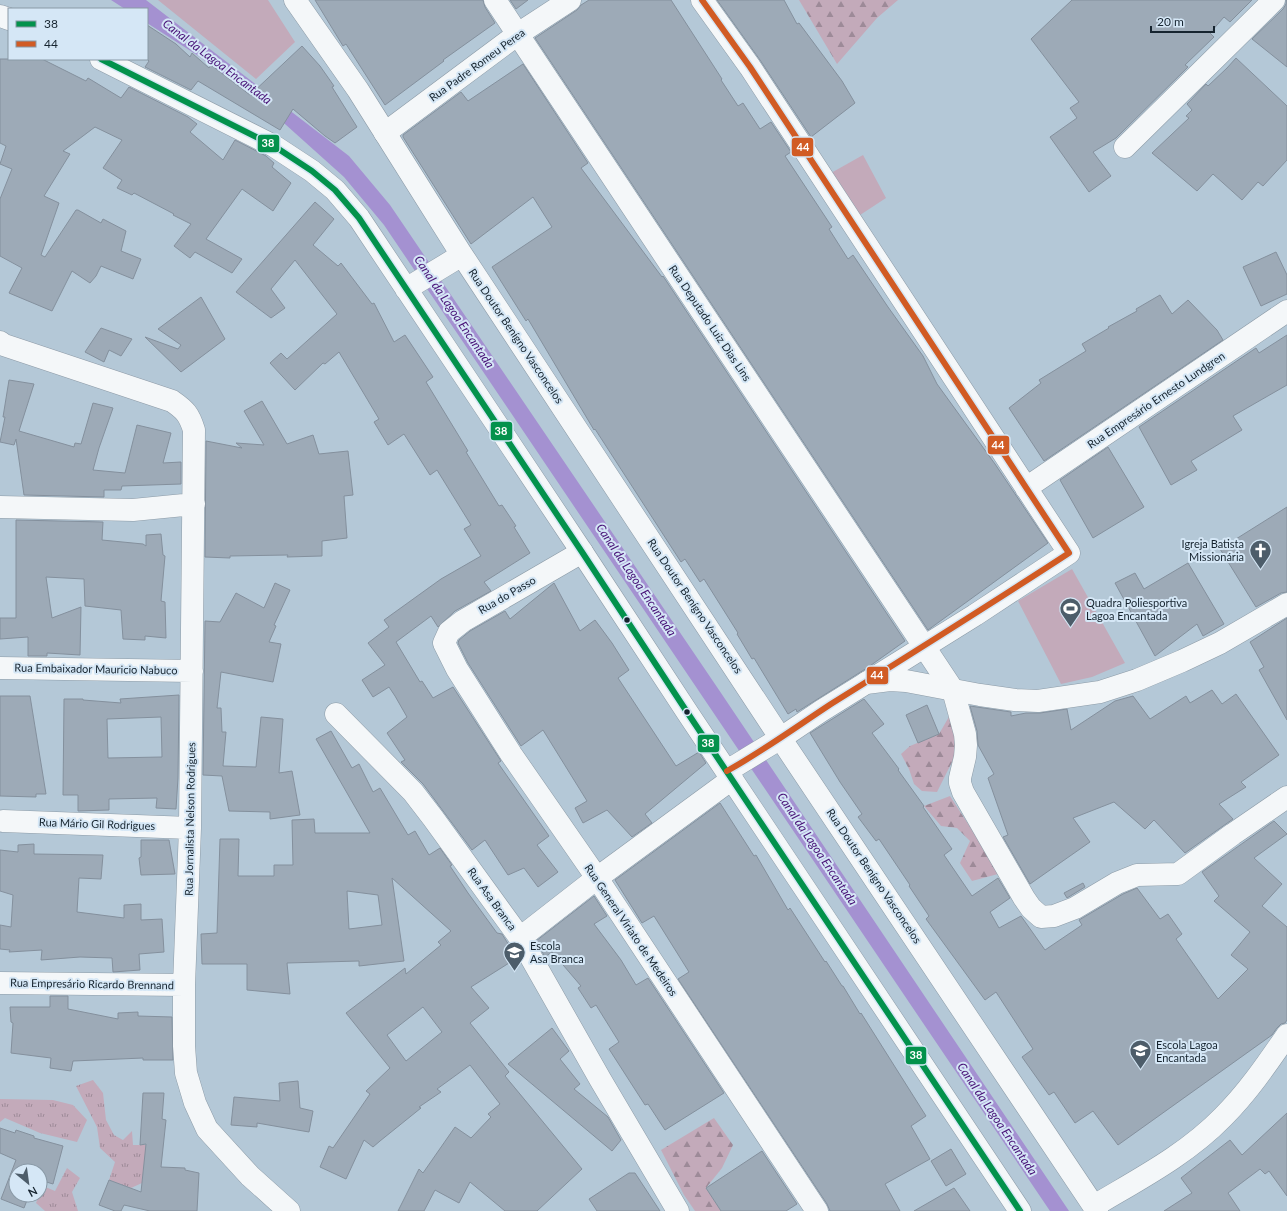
<svg xmlns="http://www.w3.org/2000/svg" width="1287" height="1211" font-family="Lato,sans-serif">
  <style>
    .grass { fill: url(#grass-tufts) }
    .forest { fill: url(#forest-firs) }
    .pitch { fill: #c3aaba }
    .water { fill: #a491d1 }
    .building { fill: #9daab7; stroke: #84909d; fill-rule: evenodd }
    .lines { fill: none; stroke-linecap: round; stroke-linejoin: round }
    .minor-casing { stroke: #8c9ba7; stroke-width: 23 }
    .major-casing { stroke: #8c9ba7; stroke-width: 23 }
    .minor { stroke: #f4f7f9; stroke-width: 22 }
    .major { stroke: #f4f7f9; stroke-width: 22 }
    .bus-1-casing { stroke: #d5e7f6; stroke-width: 9 }
    .bus-2-casing { stroke: #d5e7f6; stroke-width: 9 }
    .bus-1 { stroke: #03924c; stroke-width: 6 }
    .bus-2 { stroke: #d15b24; stroke-width: 6 }
    .bus-dot { fill: #16242f; stroke: #d5e7f6; stroke-width: 1.5 }
    .labels { text-anchor: middle; stroke-width: 4; stroke-linejoin: round; paint-order: stroke }
    .street-label { font-size: 11px; fill: #16242f; stroke: #d5e7f6 }
    .poi-label { font-size: 11px; fill: #16242f; stroke: #d5e7f6; text-anchor: start }
    .water-label { font-size: 12px; font-style: italic; fill: #491378; stroke: #d5e7f6 }
    .line-badge { stroke: #d5e7f6; stroke-width: 1.5 }
    .badge-label { font-size: 11px; text-anchor: middle; font-weight: bold; fill: #fff }
  </style>
  <defs>
    <pattern id="grass-tufts" width="24" height="20" patternUnits="userSpaceOnUse"><rect width="24" height="20" fill="#c3aaba"/><path d="M3 7l-1-3M5 7V3M7 7l1-3M15 17l-1-3M17 17v-4M19 17l1-3" fill="none" stroke="#9d8a98"/></pattern>
    <pattern id="forest-firs" width="22" height="20" patternUnits="userSpaceOnUse"><rect width="22" height="20" fill="#c3aaba"/><path d="M5 1l3.5 6h-7zM16 11l3.5 6h-7z" fill="#9d8a98"/></pattern>
  </defs>
  <rect width="100%" height="100%" fill="#b4c8d7"/>
  <path class="grass" d="M93,1080L103,1093L106,1120L114,1135L123,1140L132,1131L133,1145H148L160,1159L144,1165L142,1183L131,1188L109,1180L115,1162L100,1148L97,1127L76,1086Z
    M0,1099L53,1100L73,1105L87,1120L77,1142L40,1133L5,1118L0,1122Z
    M67,1168L80,1178L72,1192L78,1211H45L36,1203L43,1186L55,1191Z"/>
  <path class="forest" d="M799,0H898L877,18L837,64Z
    M950,715L959,748L937,792L922,791L914,784L909,769L901,754L910,746L939,734Z
    M950,796L994,864L998,874L972,881L960,863L970,841L957,828L941,826L924,806Z
    M714,1118L733,1145L722,1168L706,1188L721,1211H695L684,1195L661,1150Z"/>
  <path class="pitch" d="M158,0H268L295,42L256,79Z
    M863,155L886,198L857,217L831,173Z
    M1072,569L1125,663L1092,677L1061,684L1018,601Z"/>
  <path class="water" d="M111,0H146L349,156L390,205L719,690L1069,1211H1050L384,225L344,177L256,98L197,55L147,23V9H125Z"/>
  <path class="building" d="M315,0H483L485,7L495,23L443,60L444,61L385,105L346,44L343,46Z
    M510,0H528L516,9Z
    M589,0H671L722,79L721,80L738,106L743,103L760,129L771,122L791,152L785,156L832,227L829,229L848,259L853,255L888,307L923,356L937,384L995,464L1048,543L928,630L535,38L577,10L581,5Z
    M717,0H784L797,24L799,23L842,81L855,103L811,137L760,60Z
    M1072,0H1252L1230,22L1224,17L1210,33L1214,37L1185,65L1188,67L1116,138L1093,152L1111,176L1089,192L1050,137L1077,118L1070,108L1079,102L1031,39Z
    M1286,0H1287V67L1252,39L1283,9L1286,4Z
    M147,25L176,44L190,57L192,53L209,68L211,65L250,95L302,46L320,66L334,86L332,87L357,127L335,143L325,136L293,109L280,130L198,81L191,90L145,67L149,61L147,59Z
    M1236,58L1287,106V160L1263,186L1258,182L1242,200L1213,174L1197,191L1152,153L1189,118L1186,116L1192,110L1187,104L1206,84L1208,86L1227,68Z
    M0,59H42L86,81L88,78L121,98L129,87L188,117L197,124L190,132L223,160L235,140L266,156L274,163L272,167L291,183L273,211L242,189L206,239L242,259L232,273L195,252L190,258L174,246L191,224L173,215L174,214L134,193L132,195L117,188L122,180L103,168L122,140L95,127L63,151L70,154L44,196L59,203L41,255L45,257L76,210H78L101,223L103,219L126,231L121,251L141,259L133,279L101,266L96,276L90,283L72,271L52,311L9,293L22,268L0,256V199L12,169L0,164L6,146L0,143Z
    M523,64L588,163L581,168L662,277L663,276L905,641L867,668L797,712L796,709L788,714L754,658L752,659L737,634L738,633L704,579L700,582L685,559L681,562L595,429L594,430L528,319L526,321L492,267L552,227L533,197L471,244L403,137V135L461,92L468,101Z
    M315,202L334,219L313,245L338,266L341,263L372,304L374,303L394,342L405,335L433,377L426,382L468,451L466,452L499,506L502,505L516,526L514,527L530,553L484,582L491,591L455,611L438,627L431,616L396,642L420,682L422,681L433,698L453,687L501,761L498,763L549,836L537,845L558,872L538,887L524,868L508,875L485,840L472,850L423,784L401,762L405,760L387,733L407,717L395,696L389,687L373,697L362,680L385,665L368,643L389,627L384,620L441,579L481,556L464,529L471,525L437,470L430,475L404,434L388,445L374,422L379,419L339,352L325,364L323,363L295,390L270,363L281,353L287,359L337,314L295,260L271,289L285,308L271,318L236,292Z
    M1276,252L1287,275V294L1261,306L1243,267Z
    M1160,295L1172,314L1188,300L1217,330L1223,340L1044,461L1009,408L1041,383L1039,380L1086,351L1082,344L1109,328L1108,327L1137,311L1136,309Z
    M201,297L225,339L181,372L145,337L178,349L181,345L158,329Z
    M101,328L132,339L121,356L109,350L104,362L85,352Z
    M1287,335V385L1233,416L1242,430L1191,461L1197,470L1171,485L1139,427L1256,348L1259,353Z
    M9,380L34,384L19,431L74,447L75,443L81,444L93,403L113,408L99,448L93,470L125,473L137,425L171,433L163,463L181,462V484L122,486L121,490H104V497L24,495L16,439L14,445L0,442L5,417H3Z
    M262,401L287,444L313,435L319,454L348,451L353,495L344,496L347,538L322,541V556L287,557L288,555L230,556V558L205,557L206,441L242,448L236,443L264,445L244,411Z
    M1108,447L1144,507L1093,538L1060,480Z
    M1287,507V592L1281,593L1256,607L1220,549Z
    M16,520L103,522L102,540L143,544L146,546V535L161,534L163,555L165,556L161,601L165,602L166,638L145,636V640L123,639L121,610L85,606L84,579L46,577L52,618L81,607L80,655L47,653V656H28V637L0,639V618H16Z
    M1188,563L1224,624L1203,636L1197,624L1155,656L1115,583L1135,573L1144,589Z
    M275,583L290,590L274,625L276,626L269,642L281,644L273,682L221,672L217,708H221L222,732H226L223,766L256,767L261,717L283,719L279,773L292,771L300,815L270,819V812L229,811L222,776L203,775L205,621L220,622L236,593L264,608Z
    M554,583L580,631L595,620L612,643L629,670L618,678L676,766L699,752L706,763L645,814L652,823L632,837L607,810L583,823L575,808L587,801L543,730L521,746L468,663L458,643L459,640L470,631L505,611L510,619Z
    M1287,618V720L1259,670L1264,667L1250,642Z
    M1212,690L1222,704L1236,694L1279,755L1241,782L1246,787L1219,804L1233,819L1185,853L1154,820L1145,829L1114,802L1073,818L1090,842L1030,884L1003,837L1008,835L988,778L994,774L978,745L977,731L970,706L1011,712V716L1026,713H1040L1067,709L1071,730L1115,701L1133,696L1150,719L1186,696L1190,703Z
    M179,695L178,778L176,809L156,808L157,798L109,799V810L78,811V795H63L64,699H83V700L121,703L120,699ZM161,717L162,757L108,758L107,719Z
    M0,696H30L46,794H36V797L0,796Z
    M864,699L884,724L872,733L899,769L898,770L924,806L923,807L952,849L944,855L972,896L998,878L1010,898L990,912L999,928L1021,916L1045,950L1082,925L1079,920L1123,894L1137,888L1160,919L1168,914L1182,934L1176,939L1218,999L1248,969L1231,955L1250,932L1214,901L1219,896L1202,872L1274,821L1287,834L1254,858L1282,884L1262,906L1287,927V1020L1285,1023L1281,1024L1277,1028L1272,1035L1118,1145L1093,1111L1075,1123L1054,1092L1049,1095L1022,1057L1033,1049L996,992L985,1000L926,919L929,916L909,886L910,885L879,839L876,841L858,817L862,814L840,782L810,733Z
    M927,705L939,734L918,743L906,715Z
    M331,731L352,768L359,764L373,792L380,788L408,835L415,831L429,855L440,848L452,865L450,866L468,893L497,933L502,934L517,958L471,987L489,1008L470,1023L509,1072L505,1076L582,1169L537,1211H505L470,1182L459,1203L435,1190L424,1211H398L419,1169L423,1173L455,1127L471,1138L491,1117L488,1114L500,1104L470,1065L437,1089L441,1092L419,1107L421,1108L380,1141L373,1147L364,1140L346,1179L320,1167L329,1146L333,1148L370,1094L366,1091L390,1068L346,1013L405,968L406,974L441,945L438,942L451,931L392,878L404,961L359,966V961L287,963L290,994L247,990V964H202L201,934L217,933L220,839H239L238,876H274V865H293L292,820L314,819L315,833H370L316,739ZM347,891L378,895L382,925L349,929ZM423,1007L442,1032L406,1061L387,1035Z
    M720,803L754,856L756,855L788,910L790,908L825,962L826,961L842,986H843L860,1014L861,1013L926,1116L911,1126L930,1159L885,1184L900,1211H830L827,1204L678,979L689,972L654,916L642,923L615,880Z
    M141,840H169L175,874L141,875L139,858L141,857Z
    M34,844V854L103,855L101,879L79,878L77,912L124,918V905L141,904V920L162,919L164,952L139,954L140,970L113,972L112,958L80,957L41,960L42,950L9,952L10,950L0,949V925L11,927L13,895L0,891V850L18,852V845Z
    M1083,883L1085,887L1067,898L1064,893Z
    M594,896L607,916L594,924L621,960L636,985L648,978L724,1093L665,1130L648,1104L645,1105L609,1049L619,1042L596,1005L591,1008L578,988L581,986L552,952L545,957L536,941Z
    M50,996H68V1009L118,1019V1013L138,1012V1016L172,1017L173,1060H143V1058L73,1061L71,1071L50,1068L51,1058L11,1053L13,1023L11,1022L10,1007H50Z
    M552,1028L569,1051L560,1059L580,1084L574,1089L608,1117L621,1140L612,1151L508,1064Z
    M298,1081L300,1108L313,1111L309,1132L257,1123V1127L231,1125L234,1097L280,1101L279,1083Z
    M143,1093H164L162,1119L166,1120L161,1167L185,1168V1170L199,1173L197,1211H150L124,1205L121,1211H115L99,1205L109,1180L141,1192L146,1144L140,1145Z
    M1287,1113V1196L1269,1171L1265,1174L1260,1169L1228,1193L1240,1211H1164L1192,1193L1181,1178L1230,1140L1242,1155Z
    M0,1128L15,1133L16,1130L34,1136V1138L63,1146L53,1184L40,1180V1171H16V1195H29L24,1208L1,1199L16,1160L0,1153Z
    M951,1149L966,1174L946,1186L931,1161Z
    M762,1151L797,1204L786,1211H721L706,1188Z
    M629,1173H635L660,1211H597L589,1199Z
    M954,1188L970,1211H914Z"/>
  <g class="lines">
    <defs>
      <path id="minor" d="M495,0L953,690L965,734L966,745L965,757L960,778V783L963,792L1024,898L1031,908L1041,917L1054,916L1075,908L1117,883L1137,875L1178,874L1233,834L1287,797
        M702,0L750,67L1069,553L975,615L866,683
        M385,133L518,34L570,0
        M1125,147L1274,0
        M0,342L4,345L172,401C185,410 189,414 194,430L190,828L184,985V1046L186,1073L195,1103L207,1129L250,1176L289,1211
        M1026,488L1287,311
        M0,507L133,510L194,504
        M582,552L463,621L449,632L444,643L457,669L511,754L597,878L817,1211
        M0,668L192,671
        M336,714L413,792L433,818L520,938L600,1079L678,1211
        M3,821L190,828
        M520,938L597,878L732,779
        M0,983L184,985
        M1094,1206C1139,1179 1186,1155 1223,1117C1248,1092 1267,1064 1287,1035"/>
      <path id="major" d="M295,0L358,90L460,252L787,748L1097,1211
        M0,16L9,19
        M101,59L274,146L312,171L335,190L359,218L582,552L687,712L1020,1211
        M406,289L462,255
        M727,771L781,738L821,711L866,683L890,680L906,681L980,695L1015,700L1038,701L1100,692L1137,680L1182,661L1220,643L1287,604"/>
    </defs>
    <use href="#minor" class="minor-casing"/>
    <use href="#major" class="major-casing"/>
    <use href="#minor" class="minor"/>
    <use href="#major" class="major"/>
    <defs>
      <path id="bus-1" d="M101,59L274,146L312,171L335,190L359,218L582,552L687,712L1020,1211"/>
      <path id="bus-2" d="M702,0L750,67L1069,553C991,604 911,654 831,704C796,727 763,751 727,771"/>
    </defs>
    <use href="#bus-1" class="bus-1-casing"/>
    <use href="#bus-2" class="bus-2-casing"/>
    <use href="#bus-1" class="bus-1"/>
    <use href="#bus-2" class="bus-2"/>
  </g>
  <defs>
    <symbol id="church-pin" viewBox="-11 -11 22 30"><path d="M0 17L-7.5 6A9.5 9.5 0 1 1 7.5 6Z" fill="#4d5d6a" stroke="#d5e7f6"/><path d="M-1.2-6h2.4v3.5h3.3v2.4h-3.3V6h-2.4V-.1h-3.3v-2.4h3.3Z" fill="#fff"/></symbol>
    <symbol id="stadium-pin" viewBox="-11 -11 22 30"><path d="M0 17L-7.5 6A9.5 9.5 0 1 1 7.5 6Z" fill="#4d5d6a" stroke="#d5e7f6"/><path d="M0-5a6.5 5 0 1 0 0 10a6.5 5 0 1 0 0-10ZM-3.5-1.8h7v3.6h-7Z" fill="#fff"/></symbol>
    <symbol id="school-pin" viewBox="-11 -11 22 30"><path d="M0 17L-7.5 6A9.5 9.5 0 1 1 7.5 6Z" fill="#4d5d6a" stroke="#d5e7f6"/><path d="M0-5L7-2L0 1L-7-2ZM-4 1L0 2.5L4 1V4Q0 6-4 4Z" fill="#fff"/></symbol>
  </defs>
  <g fill-rule="evenodd">
    <use href="#church-pin" x="1248" y="538" width="25" height="34"/>
    <use href="#stadium-pin" x="1058" y="596" width="25" height="34"/>
    <use href="#school-pin" x="502" y="940" width="25" height="34"/>
    <use href="#school-pin" x="1128" y="1038" width="25" height="34"/>
  </g>
  <g class="bus-dot">
    <circle cx="627" cy="620" r="3.5"/>
    <circle cx="687" cy="712" r="3.5"/>
  </g>
  <g class="labels">
    <g class="street-label">
      <text transform="translate(477 65) rotate(-36)" y="4">Rua Padre Romeu Perea</text>
      <text transform="translate(710 323) rotate(56)" y="4">Rua Deputado Luiz Dias Lins</text>
      <text transform="translate(516 336) rotate(56)" y="4">Rua Doutor Benígno Vasconcelos</text>
      <text transform="translate(1156 400) rotate(-34)" y="4">Rua Empresário Ernesto Lundgren</text>
      <text transform="translate(507 595) rotate(-30)" y="4">Rua do Passo</text>
      <text transform="translate(695 606) rotate(56)" y="4">Rua Doutor Benígno Vasconcelos</text>
      <text transform="translate(96 669) rotate(1)" y="4">Rua Embaixador Mauricio Nabuco</text>
      <text transform="translate(190 819) rotate(-89)" y="4">Rua Jornalista Nelson Rodrigues</text>
      <text transform="translate(97 824) rotate(2)" y="4">Rua Mário Gil Rodrigues</text>
      <text transform="translate(874 876) rotate(56)" y="4">Rua Doutor Benígno Vasconcelos</text>
      <text transform="translate(492 899) rotate(54)" y="4">Rua Asa Branca</text>
      <text transform="translate(631 930) rotate(56)" y="4">Rua General Viriato de Medeiros</text>
      <text transform="translate(92 984) rotate(1)" y="4">Rua Empresário Ricardo Brennand</text>
    </g>
    <g class="poi-label">
      <text x="1244" y="548" text-anchor="end">Igreja Batista<tspan x="1244" dy="13">Missionária</tspan></text>
      <text x="1086" y="607">Quadra Poliesportiva<tspan x="1086" dy="13">Lagoa Encantada</tspan></text>
      <text x="530" y="950">Escola<tspan x="530" dy="13">Asa Branca</tspan></text>
      <text x="1156" y="1049">Escola Lagoa<tspan x="1156" dy="13">Encantada</tspan></text>
    </g>
    <g class="water-label">
      <text transform="translate(217 62) rotate(37)" y="4">Canal da Lagoa Encantada</text>
      <text transform="translate(454 312) rotate(56)" y="4">Canal da Lagoa Encantada</text>
      <text transform="translate(636 580) rotate(56)" y="4">Canal da Lagoa Encantada</text>
      <text transform="translate(817 849) rotate(56)" y="4">Canal da Lagoa Encantada</text>
      <text transform="translate(997 1119) rotate(56)" y="4">Canal da Lagoa Encantada</text>
    </g>
  </g>
  <g class="line-badge">
    <rect x="257" y="134" width="23" height="19" rx="4" fill="#03924c"/>
    <rect x="791" y="137" width="23" height="20" rx="4" fill="#d15b24"/>
    <rect x="490" y="421" width="23" height="20" rx="4" fill="#03924c"/>
    <rect x="987" y="435" width="23" height="20" rx="4" fill="#d15b24"/>
    <rect x="866" y="666" width="23" height="19" rx="4" fill="#d15b24"/>
    <rect x="697" y="734" width="23" height="19" rx="4" fill="#03924c"/>
    <rect x="905" y="1046" width="22" height="19" rx="4" fill="#03924c"/>
  </g>
  <g class="badge-label">
    <text x="268" y="147">38</text>
    <text x="803" y="151">44</text>
    <text x="501" y="435">38</text>
    <text x="998" y="449">44</text>
    <text x="877" y="679">44</text>
    <text x="708" y="747">38</text>
    <text x="916" y="1059">38</text>
  </g>
  <rect x="8" y="8" width="140" height="52" fill="#d5e7f6" stroke="#8999a6"/>
  <rect x="16" y="21" width="20" height="6" fill="#03924c" stroke="#8999a6"/>
  <text x="44" y="28" font-size="12" fill="#16242f">38</text>
  <rect x="16" y="41" width="20" height="6" fill="#d15b24" stroke="#8999a6"/>
  <text x="44" y="48" font-size="12" fill="#16242f">44</text>
  <g transform="translate(28 1183) rotate(151)"><circle r="19" fill="#d5e7f6" stroke="#8999a6"/>
  <path d="M0-3L7 15L0 10L-7 15Z" fill="#4d5d6a"/>
  <text y="-6" font-size="11" font-weight="bold" text-anchor="middle" fill="#16242f">N</text>
  </g>
  <path d="M1151 26v6h63v-6" fill="none" stroke="#16242f" stroke-width="2"/>
  <text x="1157" y="26" font-size="12" fill="#16242f" stroke="#d5e7f6" stroke-width="3" paint-order="stroke">20 m</text>
</svg>
